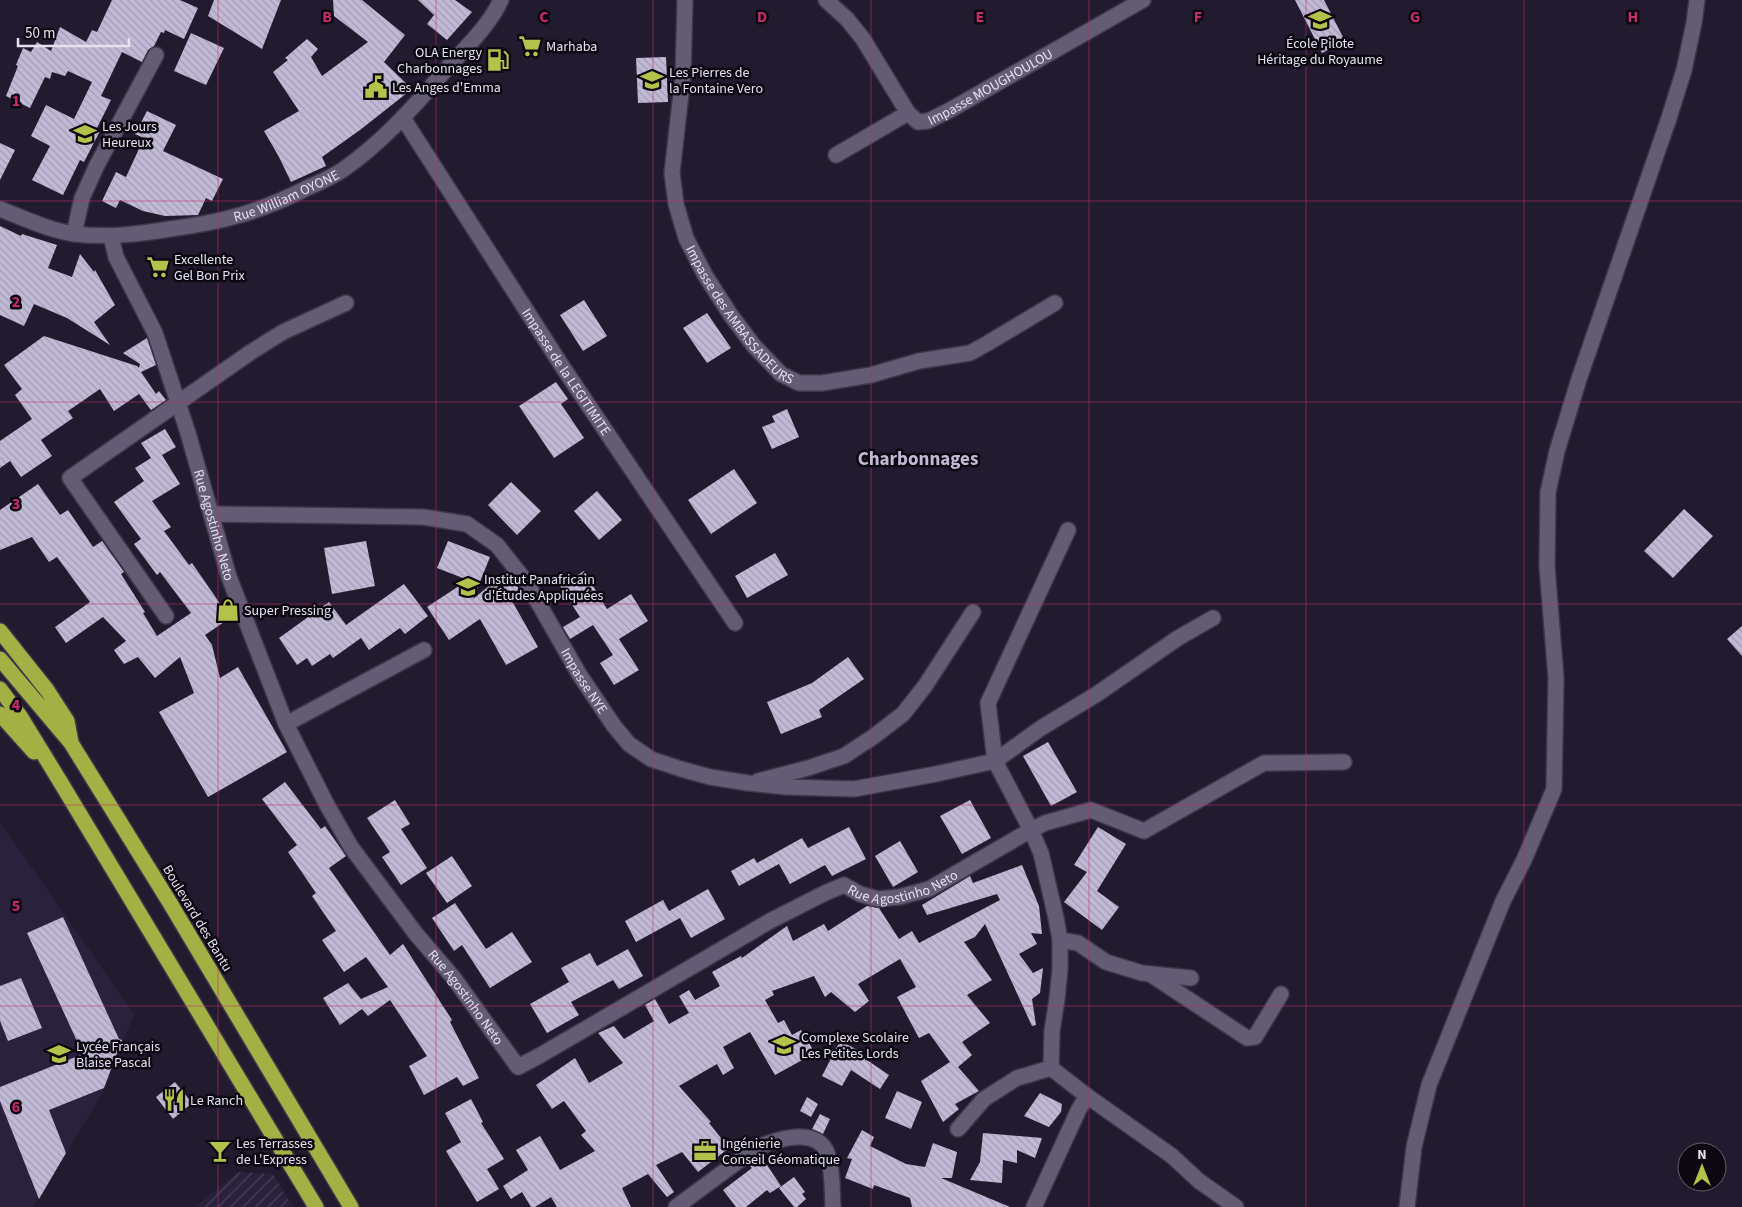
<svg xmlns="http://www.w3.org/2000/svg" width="1742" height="1207" font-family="'Source Sans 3',sans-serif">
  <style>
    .built { fill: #2a213c }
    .industrial { fill: url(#industrial-furrows) }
    .building { fill: url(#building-back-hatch) }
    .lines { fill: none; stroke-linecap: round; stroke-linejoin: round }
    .minor-casing { stroke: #3c3648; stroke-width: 18 }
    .highway-casing { stroke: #3c3648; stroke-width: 18 }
    .minor { stroke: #635c75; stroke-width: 15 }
    .highway { stroke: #a3b044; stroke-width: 15 }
    .grid { fill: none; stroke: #c62c6a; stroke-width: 1; stroke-opacity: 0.55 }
    .labels { text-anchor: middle; stroke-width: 5; stroke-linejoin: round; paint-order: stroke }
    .poi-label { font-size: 14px; fill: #e5e1f0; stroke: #0b0811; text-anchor: start }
    .street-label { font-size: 14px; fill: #e5e1f0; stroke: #0b0811 }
    .district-label { font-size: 19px; font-weight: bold; fill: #c1b9d5; stroke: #0b0811 }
    .grid-label { font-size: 16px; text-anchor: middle; font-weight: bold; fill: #c62c6a; stroke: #0b0811; stroke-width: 5; stroke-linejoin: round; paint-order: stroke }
  </style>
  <defs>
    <pattern id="industrial-furrows" width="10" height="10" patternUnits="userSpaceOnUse" patternTransform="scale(1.25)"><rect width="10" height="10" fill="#2a213c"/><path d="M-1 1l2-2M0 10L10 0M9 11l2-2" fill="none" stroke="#494158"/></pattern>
    <pattern id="building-back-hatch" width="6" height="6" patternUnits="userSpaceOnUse" patternTransform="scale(1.25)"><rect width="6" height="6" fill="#c1bad6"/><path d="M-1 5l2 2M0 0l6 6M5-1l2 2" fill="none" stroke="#a29cb2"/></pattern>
  </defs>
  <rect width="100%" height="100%" fill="#221b30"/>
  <path class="built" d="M0,822L134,1014L102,1094L33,1207H0Z"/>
  <path class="industrial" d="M238,1172L273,1174L293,1207H195Z"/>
  <path class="building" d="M112,0H180L198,8L184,39L165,30L164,33L161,32L154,46L148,50L142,62L122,52L101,96L111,100L96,130L100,131L84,162L80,160L63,195L32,180L50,146L31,136L46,105L74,119L92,82L68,71L65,76L52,72L50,79L45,77L30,108L6,96L18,66L16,65L23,48L31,52L37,42L51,51L60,27L86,42L92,30L97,32Z
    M214,0H281L262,49L208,16Z
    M333,0H362L405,35L384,62L412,89L360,130L322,157L326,166L291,182L279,157L264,131L299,111L273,72L288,60L285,58L307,39L318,49L311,57L322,76L368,42L334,16Z
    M418,0H455L472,12L447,40L427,24L434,15Z
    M1295,0H1324L1345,41L1322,53Z
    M191,33L224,48L206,85L174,71Z
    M666,57L668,102L638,103L636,58Z
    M147,111L176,125L163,151L223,179L212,201L206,198L198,215L165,216L143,211L120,200L116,208L102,201L116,172L126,177L144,138L135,134Z
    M0,143L15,150L0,180Z
    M0,226L21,236L22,234L57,245L48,268L72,277L80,254L94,272L95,270L115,305L94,322L110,345L67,318L34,304L24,326L0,315Z
    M584,300L607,336L583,351L560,315Z
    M707,313L731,348L707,363L683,328Z
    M44,336L137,366L139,368L140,364L123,353L147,338L156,365L141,372L156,394L159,391L166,400L151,410L139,394L114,411L100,389L68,411L73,418L41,440L52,456L21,477L10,461L0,468V441L32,419L15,395L22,389L4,365Z
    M556,382L568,399L561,404L584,438L554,458L519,406Z
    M787,409L799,437L772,449L762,427L775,422L772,416Z
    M165,429L176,447L162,455L180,484L152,501L171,527L164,531L189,565L192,563L230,618L205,635L212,645L220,678L238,667L287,752L208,797L159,712L194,693L180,657L155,678L138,657L124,664L114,650L126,641L103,617L66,643L55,627L90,602L57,557L49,562L32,537L0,550V510L38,484L60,515L68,510L93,547L102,541L124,572L121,574L145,612L143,613L157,636L191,613L160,572L157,575L134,544L141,539L114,502L144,481L135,468L151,458L141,443Z
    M734,469L757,503L711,534L688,500Z
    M511,482L541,511L517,535L488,505Z
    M597,491L622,520L599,540L574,511Z
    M1684,509L1713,536L1673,578L1644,551Z
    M366,541L375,586L332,594L324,548Z
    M448,541L490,557L473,599L506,572L522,593L512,601L538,647L506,665L480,619L449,640L427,607L468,580L437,568Z
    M775,553L788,575L747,598L735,576Z
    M584,571L607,609L631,594L648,621L619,639L639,670L614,685L600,663L613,655L593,625L570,639L563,627L580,617L560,586Z
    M404,584L428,616L405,634L400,628L369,650L361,638L333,658L330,654L312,666L307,658L297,665L279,638L329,602L346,625Z
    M1742,626V656L1727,639Z
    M848,657L864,679L819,710L822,717L781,734L767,702L812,683Z
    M1048,742L1077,792L1051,806L1023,756Z
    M285,782L321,829L325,826L346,856L329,868L390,955L403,944L452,1020L450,1022L479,1078L463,1086L457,1077L424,1095L409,1066L427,1056L390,1000L368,1016L362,1009L340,1025L323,998L348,983L361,999L388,987L366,957L344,972L322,940L336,931L312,896L316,893L288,852L297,845L262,799Z
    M395,800L410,824L401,829L427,868L401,885L382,857L390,852L367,818Z
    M970,800L991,838L962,854L940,816Z
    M849,827L866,859L832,876L825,865L790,884L779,864L739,886L731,871L754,858L757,863L802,838L808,848Z
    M1098,827L1126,844L1097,891L1119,907L1102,930L1064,902L1087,872L1074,865Z
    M900,841L918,872L893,887L875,856Z
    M452,856L472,886L447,903L426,873Z
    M1022,865L1039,906L1042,934L1031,933L1037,944L1019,954L1033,973L1043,968L1040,993L1032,999L1036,1025L1032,1026L985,924L975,937L964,942L992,980L967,995L990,1023L962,1042L972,1055L958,1067L979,1091L955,1104L959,1109L943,1122L921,1081L950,1062L929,1033L919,1038L897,997L916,987L900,959L858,984L869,1001L855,1012L831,992L825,997L814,976L772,991L774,995L765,1000L778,1023L784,1020L792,1035L801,1030L815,1053L775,1075L750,1032L723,1047L734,1068L723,1075L717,1064L679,1086L711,1122L709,1123L729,1148L698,1172L682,1152L656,1165L674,1192L667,1197L648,1174L622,1188L631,1207H557L551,1197L535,1207H531L522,1192L511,1199L503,1186L528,1170L516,1150L540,1136L560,1170L595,1151L581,1135L586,1131L564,1101L552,1109L536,1085L575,1058L589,1083L623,1063L598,1033L614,1026L624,1039L654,1021L645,1005L655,999L669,1024L689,1013L679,996L689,990L695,1000L720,986L712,972L741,956L742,958L787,926L793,941L824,924L828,931L867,906L879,908L899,939L912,931L919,943L1000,900L997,894L927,915L922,905L970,876L973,883Z
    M708,889L725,919L691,938L680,918L636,942L625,921L663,900L669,911Z
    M455,903L486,949L512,932L532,962L490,988L462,945L454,951L432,918Z
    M63,917L119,1039L122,1040L104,1088L49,1110L66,1153L39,1199L0,1101V1087L83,1054L27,933Z
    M628,949L643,976L619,989L613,980L571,1002L579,1015L547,1033L530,1004L569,982L561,968L590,953L597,966Z
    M21,978L42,1028L8,1041L0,1021V986Z
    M840,1041L860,1051L858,1054L889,1075L880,1089L851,1070L842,1086L822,1076Z
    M175,1082L192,1103L173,1119L156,1097Z
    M897,1091L922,1102L911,1129L885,1118Z
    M1040,1093L1062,1104L1061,1112L1049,1127L1024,1116Z
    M807,1097L818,1104L811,1117L800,1111Z
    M471,1099L483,1122L481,1123L504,1159L487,1169L499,1189L477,1202L446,1151L461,1142L445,1113Z
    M820,1114L830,1119L823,1134L812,1129Z
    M862,1130L874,1137L870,1146L906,1164L925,1167L933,1143L957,1152L952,1178H941L1010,1207H912L910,1198L874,1185L873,1189L845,1178L852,1159L847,1158Z
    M983,1133L1042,1138L1035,1158L1017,1150V1163L1003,1160L1002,1183L970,1180L980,1162Z
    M761,1156L781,1186L770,1193L767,1190L746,1207H736L723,1190L752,1168L749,1165Z
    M794,1177L805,1192L802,1194L806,1199L797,1207H794L779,1188Z"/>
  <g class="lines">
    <defs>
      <g id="minor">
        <path id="s1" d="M685,0L683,76L672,173L676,204L686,238L705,275L730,314L754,346L781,374L799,383H822L871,375L919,361L970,353L988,343L1055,303"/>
        <path id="s2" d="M826,0L847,19L863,39L908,113L918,122L928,121L950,110L1143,0"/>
        <path id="s3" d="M403,118L562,366L735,623"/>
        <path d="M836,155L908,113"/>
        <path id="s4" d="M0,209C24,218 50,231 76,234C107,238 139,234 170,229C223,222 260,212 307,188C320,182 333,177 344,169C381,143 413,108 442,74C462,51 488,28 501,0"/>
        <path d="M74,234L82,198L97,165L156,55"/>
        <path id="s5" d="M111,236L116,257L155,333L188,433L229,577L286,724L327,805L351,847L416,934L453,977L518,1067L539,1056L770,921L825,893L844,885L860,894L878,899L899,897L929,889L1031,830L1045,823L1091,810L1144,831L1264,763L1344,762"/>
        <path id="s6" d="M211,514L423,517L467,524L497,545L527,583L579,674L614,726L629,744L651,759L681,769L710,777L748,783L786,787L854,789L936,774L995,761L1041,728L1097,694L1178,638L1213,618"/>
        <path d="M1068,530L988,703L995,761L1031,830L1041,853L1056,918L1060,940V969L1057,999L1052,1031L1051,1068L1087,1096L1172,1156L1199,1181L1236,1207"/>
        <path d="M166,616L70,478L251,352L283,332L346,303"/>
        <path d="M286,724L424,650"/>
        <path d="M758,781L808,768L844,756L873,737L903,714L925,686L973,612"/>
        <path d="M1060,940L1078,943L1106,962L1142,973L1191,978"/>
        <path d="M1150,974L1247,1038L1255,1037L1281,994"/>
        <path d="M958,1129L984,1099L1017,1078L1051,1068"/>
        <path d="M676,1207L756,1148C777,1139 820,1125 828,1156C833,1172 832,1191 833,1207"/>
        <path d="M1034,1207L1079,1109L1087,1096"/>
        <path d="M1407,1207L1414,1147L1429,1085L1503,901L1524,860L1554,789L1556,678L1547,567L1548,492L1557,451L1579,379L1669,118L1684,70L1694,23L1697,0"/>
      </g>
      <path id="highway" d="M0,631L47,690L67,721L71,742
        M0,659L71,743L170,903L351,1207
        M0,689L20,716L58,778L316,1207
        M0,714L34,752"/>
    </defs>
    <use href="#minor" class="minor-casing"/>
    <use href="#highway" class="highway-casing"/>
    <use href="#minor" class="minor"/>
    <use href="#highway" class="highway"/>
  </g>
  <path class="grid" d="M218,0V1207M436,0V1207M653,0V1207M871,0V1207M1089,0V1207M1306,0V1207M1524,0V1207M0,201H1742M0,402H1742M0,604H1742M0,805H1742M0,1006H1742"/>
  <defs>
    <symbol id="school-bare" viewBox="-9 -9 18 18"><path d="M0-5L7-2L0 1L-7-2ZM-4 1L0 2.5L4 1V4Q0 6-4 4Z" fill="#b3c24b" stroke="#0b0811" stroke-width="2.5" paint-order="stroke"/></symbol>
    <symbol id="supermarket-bare" viewBox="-9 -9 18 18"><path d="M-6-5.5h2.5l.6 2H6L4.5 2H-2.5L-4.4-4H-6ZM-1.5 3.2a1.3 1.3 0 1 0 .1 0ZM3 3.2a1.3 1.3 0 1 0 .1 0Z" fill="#b3c24b" stroke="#0b0811" stroke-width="2.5" paint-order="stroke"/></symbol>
    <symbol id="fuel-bare" viewBox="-9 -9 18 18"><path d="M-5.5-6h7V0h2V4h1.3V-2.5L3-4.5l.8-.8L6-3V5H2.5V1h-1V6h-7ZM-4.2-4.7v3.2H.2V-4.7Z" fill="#b3c24b" stroke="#0b0811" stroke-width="2.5" paint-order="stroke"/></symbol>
    <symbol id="civic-bare" viewBox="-9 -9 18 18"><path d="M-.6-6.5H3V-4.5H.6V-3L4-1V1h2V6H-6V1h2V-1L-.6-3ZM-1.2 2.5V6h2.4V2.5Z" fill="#b3c24b" stroke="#0b0811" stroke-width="2.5" paint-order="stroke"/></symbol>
    <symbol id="university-bare" viewBox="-9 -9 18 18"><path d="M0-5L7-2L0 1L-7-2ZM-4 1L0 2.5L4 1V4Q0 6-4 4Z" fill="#b3c24b" stroke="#0b0811" stroke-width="2.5" paint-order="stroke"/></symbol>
    <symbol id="shop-bare" viewBox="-9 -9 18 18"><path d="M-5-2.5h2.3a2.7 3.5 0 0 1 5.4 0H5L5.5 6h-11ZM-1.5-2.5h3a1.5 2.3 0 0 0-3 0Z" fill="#b3c24b" stroke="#0b0811" stroke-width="2.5" paint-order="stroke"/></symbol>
    <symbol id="restaurant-bare" viewBox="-9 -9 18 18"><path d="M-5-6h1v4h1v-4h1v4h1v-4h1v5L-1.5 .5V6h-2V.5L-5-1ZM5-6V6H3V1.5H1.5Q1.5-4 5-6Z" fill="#b3c24b" stroke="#0b0811" stroke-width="2.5" paint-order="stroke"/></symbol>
    <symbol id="bar-bare" viewBox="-9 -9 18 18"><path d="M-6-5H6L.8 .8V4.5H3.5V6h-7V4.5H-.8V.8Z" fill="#b3c24b" stroke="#0b0811" stroke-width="2.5" paint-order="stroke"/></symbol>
    <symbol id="office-bare" viewBox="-9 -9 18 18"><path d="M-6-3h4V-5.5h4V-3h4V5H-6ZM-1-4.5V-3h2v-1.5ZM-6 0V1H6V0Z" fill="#b3c24b" stroke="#0b0811" stroke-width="2.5" paint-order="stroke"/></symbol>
  </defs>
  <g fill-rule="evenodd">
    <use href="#school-bare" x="1304" y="4" width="32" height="32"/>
    <use href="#supermarket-bare" x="514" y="30" width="32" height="32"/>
    <use href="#fuel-bare" x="482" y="44" width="32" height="32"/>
    <use href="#school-bare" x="636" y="64" width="32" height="32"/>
    <use href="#civic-bare" x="360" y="71" width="32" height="32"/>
    <use href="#school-bare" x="69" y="118" width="32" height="32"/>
    <use href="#supermarket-bare" x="142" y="251" width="32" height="32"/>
    <use href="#university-bare" x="452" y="571" width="32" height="32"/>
    <use href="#shop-bare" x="212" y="594" width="32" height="32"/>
    <use href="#school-bare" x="768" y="1029" width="32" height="32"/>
    <use href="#school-bare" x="43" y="1038" width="32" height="32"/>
    <use href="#restaurant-bare" x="158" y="1084" width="32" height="32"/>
    <use href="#bar-bare" x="204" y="1135" width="32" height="32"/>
    <use href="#office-bare" x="689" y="1135" width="32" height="32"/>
  </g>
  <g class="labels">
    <g class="poi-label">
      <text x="1320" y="48" text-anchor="middle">École Pilote<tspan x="1320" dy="16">Héritage du Royaume</tspan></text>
      <text x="546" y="51">Marhaba</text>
      <text x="482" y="57" text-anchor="end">OLA Energy<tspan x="482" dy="16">Charbonnages</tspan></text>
      <text x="669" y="77">Les Pierres de<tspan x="669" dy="16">la Fontaine Vero</tspan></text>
      <text x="392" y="92">Les Anges d'Emma</text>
      <text x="102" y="131">Les Jours<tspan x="102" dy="16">Heureux</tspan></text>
      <text x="174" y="264">Excellente<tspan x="174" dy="16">Gel Bon Prix</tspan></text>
      <text x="484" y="584">Institut Panafricain<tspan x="484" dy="16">d'Études Appliquées</tspan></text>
      <text x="244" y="615">Super Pressing</text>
      <text x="801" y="1042">Complexe Scolaire<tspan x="801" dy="16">Les Petites Lords</tspan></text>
      <text x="76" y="1051">Lycée Français<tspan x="76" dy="16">Blaise Pascal</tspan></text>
      <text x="190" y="1105">Le Ranch</text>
      <text x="236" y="1148">Les Terrasses<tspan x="236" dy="16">de L'Express</tspan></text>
      <text x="722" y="1148">Ingénierie<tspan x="722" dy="16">Conseil Géomatique</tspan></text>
    </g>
    <g class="street-label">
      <text dy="5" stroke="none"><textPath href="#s2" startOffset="235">Impasse MOUGHOULOU</textPath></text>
      <text dy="5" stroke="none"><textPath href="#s4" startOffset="296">Rue William OYONE</textPath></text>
      <text dy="5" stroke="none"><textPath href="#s1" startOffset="335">Impasse des AMBASSADEURS</textPath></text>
      <text dy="5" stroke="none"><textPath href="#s3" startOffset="302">Impasse de la LEGITIMITE</textPath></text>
      <text dy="5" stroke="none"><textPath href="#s5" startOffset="308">Rue Agostinho Neto</textPath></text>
      <text dy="5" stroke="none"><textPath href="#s6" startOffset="455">Impasse NYE</textPath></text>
      <text dy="5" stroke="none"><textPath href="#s5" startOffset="1372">Rue Agostinho Neto</textPath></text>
      <text transform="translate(198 918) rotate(59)" y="5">Boulevard des Bantu</text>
      <text dy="5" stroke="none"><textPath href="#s5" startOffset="848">Rue Agostinho Neto</textPath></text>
    </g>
    <g class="district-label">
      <text x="918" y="465">Charbonnages</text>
    </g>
  </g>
  <g class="grid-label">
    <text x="327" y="22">B</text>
    <text x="544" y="22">C</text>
    <text x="762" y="22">D</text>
    <text x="980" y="22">E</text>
    <text x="1198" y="22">F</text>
    <text x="1415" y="22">G</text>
    <text x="1633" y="22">H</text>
    <text x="16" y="106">1</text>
    <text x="16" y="307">2</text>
    <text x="16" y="509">3</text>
    <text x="16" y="710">4</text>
    <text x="16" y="911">5</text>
    <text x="16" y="1112">6</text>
  </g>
  <g transform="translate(1702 1167)"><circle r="24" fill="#0b0811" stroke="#625f6a"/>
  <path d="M0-4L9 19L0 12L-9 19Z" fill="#b3c24b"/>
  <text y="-8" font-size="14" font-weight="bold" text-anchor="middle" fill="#e5e1f0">N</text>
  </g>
  <path d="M18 38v8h111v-8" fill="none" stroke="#e5e1f0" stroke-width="2.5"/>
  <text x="25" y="38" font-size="15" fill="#e5e1f0" stroke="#0b0811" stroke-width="4" paint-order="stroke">50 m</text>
</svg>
